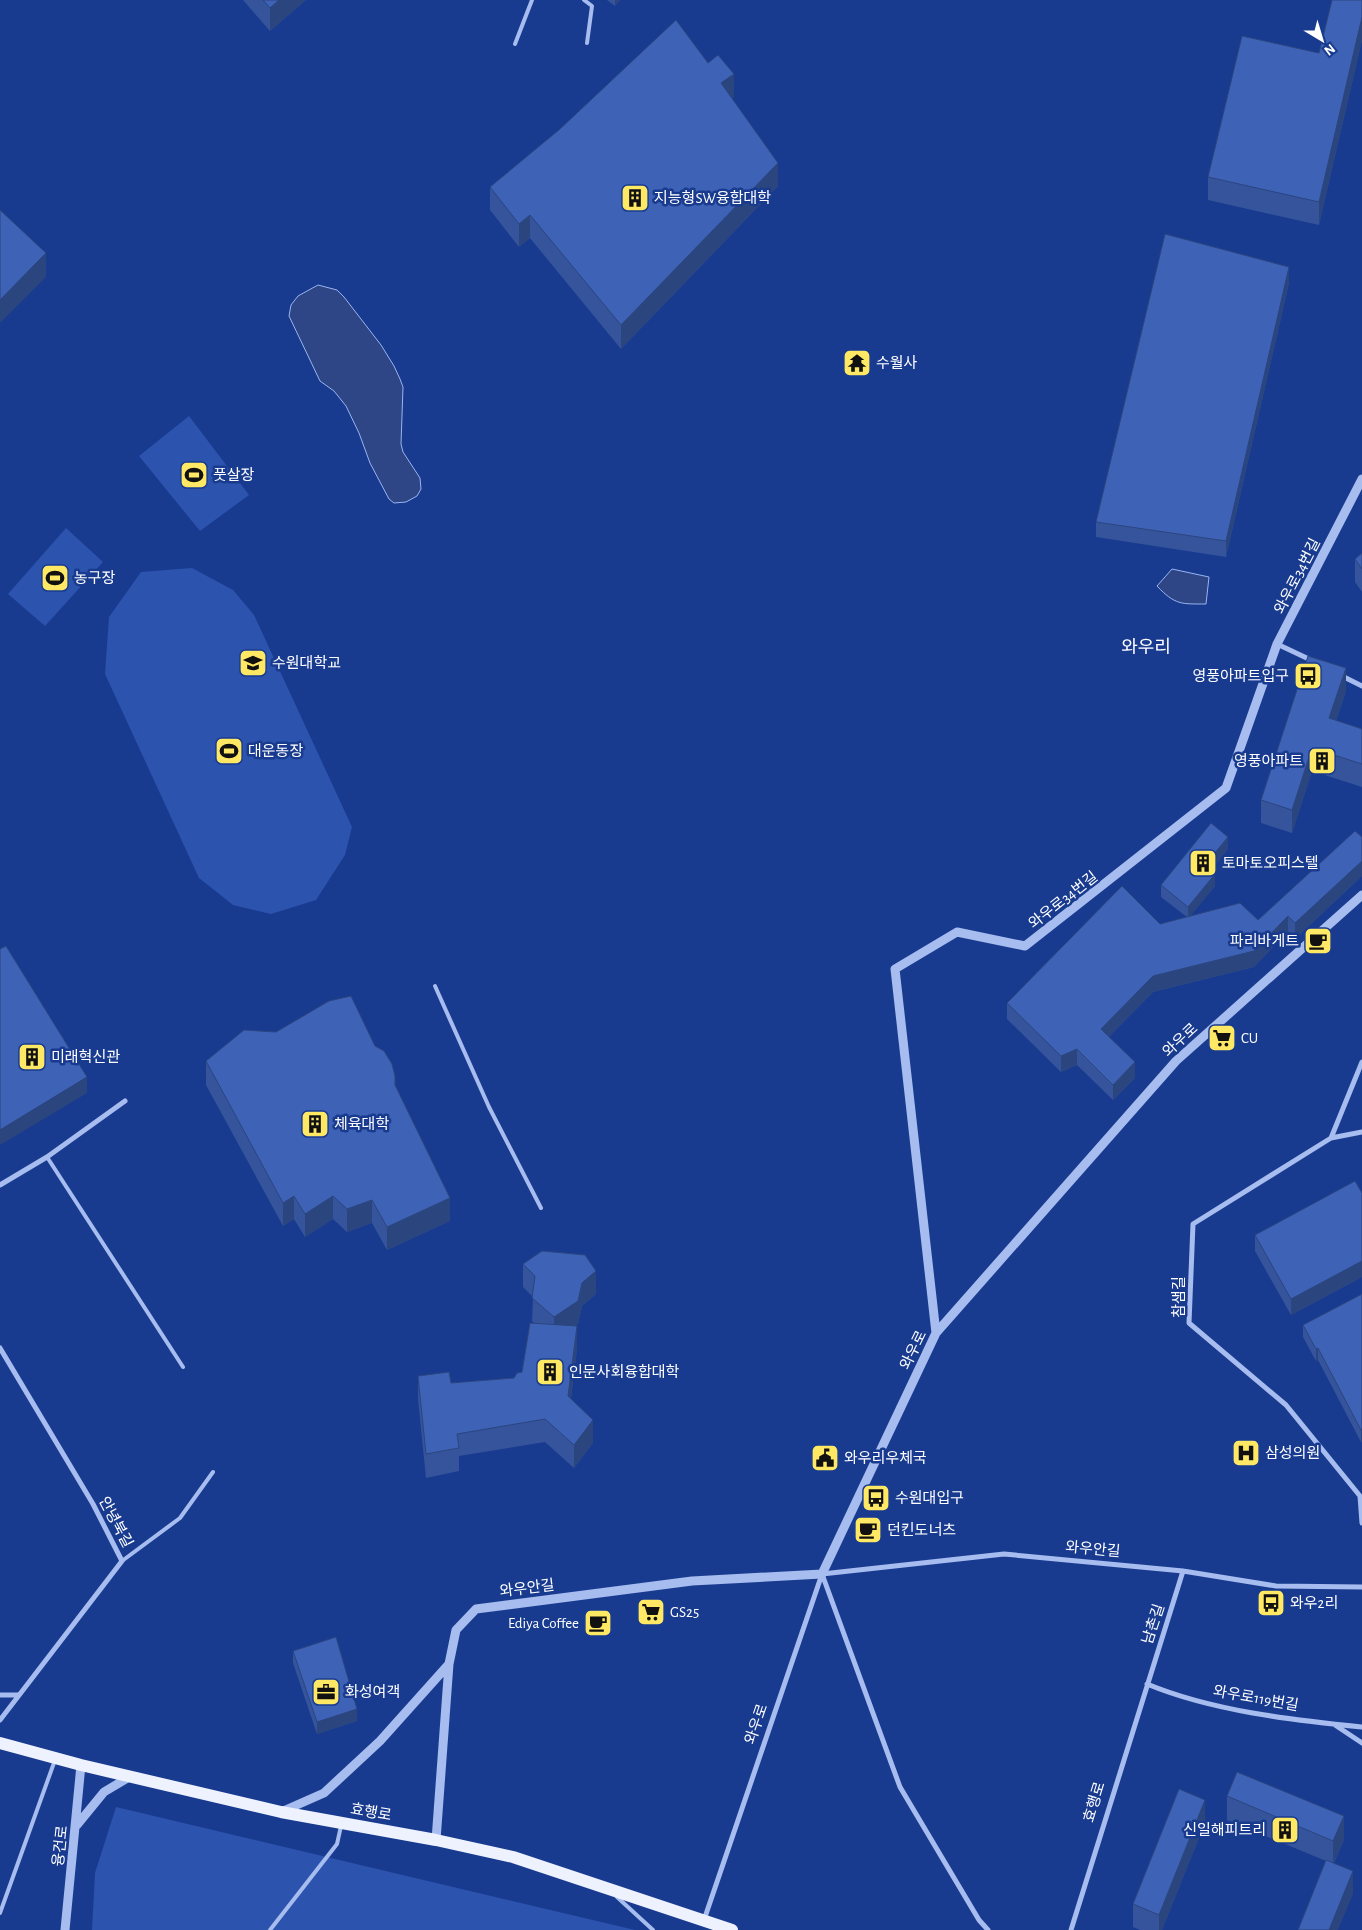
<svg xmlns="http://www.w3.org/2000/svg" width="1362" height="1930" font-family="'Alegreya Sans','Noto Sans KR',sans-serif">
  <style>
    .green { fill: #2c53ad }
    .water { fill: #2e4686; stroke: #99b5f1 }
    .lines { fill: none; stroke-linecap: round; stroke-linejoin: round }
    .service { stroke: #a7bcef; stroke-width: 4 }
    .minor { stroke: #a7bcef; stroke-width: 5 }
    .tertiary { stroke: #a7bcef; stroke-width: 9 }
    .primary { stroke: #eef2ff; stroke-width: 12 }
    .wall { fill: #35549c }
    .shaded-wall { fill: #2b457f }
    .building { fill: #3e62b5; stroke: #2b457f }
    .labels { text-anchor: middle; stroke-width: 5; stroke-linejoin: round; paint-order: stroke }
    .poi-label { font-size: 15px; fill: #fff; stroke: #193b8f; text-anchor: start }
    .street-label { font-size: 15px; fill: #fff; stroke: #193b8f }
    .quarter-label { font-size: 18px; fill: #fff; stroke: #193b8f }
  </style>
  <rect width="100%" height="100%" fill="#193b8f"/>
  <path class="green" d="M189,416L249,495L200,531L139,456Z
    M66,528L103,562L45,626L8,594Z
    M192,568L233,590L254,615L352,827L345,855L316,900L271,914L233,905L199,878L105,674L109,617L141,572Z
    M116,1807L635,1930H92L95,1873Z"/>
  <path class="water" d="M318,285L337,290L344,297L381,345L394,366L400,379L403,387L401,444L403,452L420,478L421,489L417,496L406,502L394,503L389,499L370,463L359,433L346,406L334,391L320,381L289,316L291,305L298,296Z
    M1172,569L1209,577L1206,604C1181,604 1175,605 1157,586Z"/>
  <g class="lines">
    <path class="service" d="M584,0L592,6L587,43
      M515,44L532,0
      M435,986L489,1107L541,1208
      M47,1157L183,1367
      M122,1561L180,1518L213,1472
      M617,1897L653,1930
      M0,1913L55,1760
      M270,1930L337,1844L341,1826"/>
    <path class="minor" d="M1277,644L1313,661
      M1340,675L1362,686
      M1362,1132L1331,1138L1193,1224L1189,1323L1286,1405L1360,1496L1362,1523
      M1331,1138L1362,1062
      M0,1185L47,1157L125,1101
      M0,1348L93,1504L122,1561L0,1720
      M822,1574L1004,1554L1183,1571L1276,1586L1362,1587
      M822,1574L900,1787L979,1920L988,1930
      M1147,1684C1212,1711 1292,1720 1362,1727
      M0,1695H18
      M1335,1725L1362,1743
      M704,1920L822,1574
      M1071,1930L1183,1571"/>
    <path class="tertiary" d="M936,1333L895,969L957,932L1025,946L1226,788L1277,644L1362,479
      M281,1812L324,1793L380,1741L449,1664
      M77,1825L104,1792L131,1776
      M436,1840L449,1664L456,1630L476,1609L692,1581L822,1574L936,1333L1176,1061L1362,895
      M65,1930L81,1765"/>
    <path class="primary" d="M0,1743L81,1765L281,1812L436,1840L513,1857L732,1930"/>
  </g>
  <path class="wall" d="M243,0H306L270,31Z
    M607,0H620L615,6Z
    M1362,0V40L1319,225L1208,200V177L1319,53Z
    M708,63L734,97L731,98L778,186L621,349L530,238L519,247L490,210V187Z
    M1289,283L1226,557L1096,537V522Z
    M1362,553V592L1355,582V559Z
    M1346,691L1336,721L1362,729V787L1312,771L1292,833L1261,823V800Z
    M1362,837V876L1295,939L1288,931L1254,967L1153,992L1109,1037L1135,1078L1113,1100L1077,1065L1061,1072L1007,1019V1003L1160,924L1187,917L1161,897V885L1228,849L1211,870L1215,886L1190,916L1258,920Z
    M375,1046L395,1086L450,1221L387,1250L372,1223L347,1232L333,1219L305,1237L294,1219L283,1226L206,1085V1061Z
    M1362,1193V1277L1291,1315L1255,1251V1235Z
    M523,1264L596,1294L582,1306L578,1324L575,1326L577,1349L571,1398L593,1443L574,1468L545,1442L459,1456V1471L426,1478L418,1399V1376L451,1383L514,1378L522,1372L535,1324L532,1321L533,1297L523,1287Z
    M1362,1294V1441L1361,1442L1318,1360L1316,1361L1303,1337V1325Z
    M293,1651L357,1721L317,1734L293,1663Z
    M1227,1796L1344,1840L1334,1863L1353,1894L1326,1861L1227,1820Z
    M1205,1823L1162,1930H1140L1133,1927V1904Z"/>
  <path class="shaded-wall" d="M279,0H306L270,31V8Z
    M615,0H620L615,6Z
    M1362,17V40L1319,225V202Z
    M734,74V97L721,106V83Z
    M778,163V186L621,349V325Z
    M530,215V238L519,247V224Z
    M46,253V277L0,323V300Z
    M1289,267V283L1226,557V541Z
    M1346,668V691L1329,741V718Z
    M1312,748V771L1292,833V810Z
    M1228,837V849L1205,877V865Z
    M1362,861V876L1295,939V923Z
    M1215,874V886L1188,919V907Z
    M1288,916V931L1254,967L1153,992L1101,1045V1029L1153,976Z
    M1077,1049V1065L1061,1072V1056Z
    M1135,1062V1078L1113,1100V1085Z
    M87,1077V1093L0,1145V1130Z
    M294,1196V1219L283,1226V1203Z
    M333,1196V1219L305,1237V1214Z
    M450,1198V1221L387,1250V1227Z
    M372,1200V1223L347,1232V1209Z
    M1362,1261V1277L1291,1315V1299Z
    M596,1271V1294L582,1306L578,1324L554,1341V1317L582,1283Z
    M577,1326V1349L568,1419V1396Z
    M1318,1348V1360L1316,1361V1349Z
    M593,1420V1443L574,1468V1445Z
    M1362,1429V1441L1361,1442V1430Z
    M357,1709V1721L317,1734V1722Z
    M1205,1800V1823L1162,1930H1159V1915Z
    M1344,1816V1840L1333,1864V1841Z
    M1353,1871V1894L1338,1930H1329Z"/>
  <path class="building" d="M263,0H279L270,8Z
    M1332,0H1362V17L1319,202L1208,177L1242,36L1319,53Z
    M676,20L708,63L718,55L734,74L721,83L778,163L621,325L530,215L519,224L490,187L560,129Z
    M0,210L46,253L0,300Z
    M1165,234L1289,267L1226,541L1096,522Z
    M1362,553V569L1355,559Z
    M1308,656L1346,668L1329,718L1362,729V764L1312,748L1292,810L1261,800Z
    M1211,823L1228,837L1205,865L1215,874L1188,907L1161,885Z
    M1355,831L1362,837V861L1295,923L1288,916L1254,951L1153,976L1101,1029L1135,1062L1113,1085L1077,1049L1061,1056L1007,1003L1122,886L1160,924L1240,903L1258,920Z
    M6,946L87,1077L0,1130V949Z
    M351,996L375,1046L384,1051L392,1064L395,1076V1085L450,1198L387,1227L372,1200L347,1209L333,1196L305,1214L294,1196L283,1203L206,1061L244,1030L276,1032L329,1001Z
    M1355,1181L1362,1193V1261L1291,1299L1255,1235Z
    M542,1251L585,1255L596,1271L582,1283L578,1301L554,1317L532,1298L535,1276L523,1264Z
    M1362,1294V1429L1361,1430L1318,1348L1316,1349L1303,1325Z
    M530,1323L577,1326L568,1396L593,1420L574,1445L545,1419L457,1434L459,1448L426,1454L418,1376L449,1372L451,1383L514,1378L517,1373L522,1372Z
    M336,1637L357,1709L317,1722L293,1651Z
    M1237,1772L1344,1816L1333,1841L1227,1796Z
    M1179,1789L1205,1800L1159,1915L1133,1904Z
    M1326,1860L1353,1871L1329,1930H1298Z"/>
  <defs>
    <symbol id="building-square" viewBox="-11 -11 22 22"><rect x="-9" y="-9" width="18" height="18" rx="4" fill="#ffe964" stroke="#193b8f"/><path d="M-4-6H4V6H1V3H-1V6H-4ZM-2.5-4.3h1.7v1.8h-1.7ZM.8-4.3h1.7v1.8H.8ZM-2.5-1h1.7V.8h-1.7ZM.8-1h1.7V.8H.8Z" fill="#111"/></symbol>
    <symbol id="temple-square" viewBox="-11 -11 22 22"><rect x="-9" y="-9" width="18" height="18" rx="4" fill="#ffe964" stroke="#193b8f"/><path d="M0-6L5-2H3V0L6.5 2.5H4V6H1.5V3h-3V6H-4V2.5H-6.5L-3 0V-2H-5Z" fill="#111"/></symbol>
    <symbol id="stadium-square" viewBox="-11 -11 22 22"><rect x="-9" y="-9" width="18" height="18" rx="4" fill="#ffe964" stroke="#193b8f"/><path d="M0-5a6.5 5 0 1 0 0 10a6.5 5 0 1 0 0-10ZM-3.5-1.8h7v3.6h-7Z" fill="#111"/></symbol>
    <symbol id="university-square" viewBox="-11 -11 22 22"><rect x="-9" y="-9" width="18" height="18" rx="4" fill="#ffe964" stroke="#193b8f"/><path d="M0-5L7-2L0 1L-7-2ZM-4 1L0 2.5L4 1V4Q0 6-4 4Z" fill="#111"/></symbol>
    <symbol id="bus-square" viewBox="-11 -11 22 22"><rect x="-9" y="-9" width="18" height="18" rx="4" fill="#ffe964" stroke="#193b8f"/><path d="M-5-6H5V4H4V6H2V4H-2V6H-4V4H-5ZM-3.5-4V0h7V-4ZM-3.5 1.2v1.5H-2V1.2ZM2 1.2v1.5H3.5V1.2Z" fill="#111"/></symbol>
    <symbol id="cafe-square" viewBox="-11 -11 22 22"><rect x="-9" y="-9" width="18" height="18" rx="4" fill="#ffe964" stroke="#193b8f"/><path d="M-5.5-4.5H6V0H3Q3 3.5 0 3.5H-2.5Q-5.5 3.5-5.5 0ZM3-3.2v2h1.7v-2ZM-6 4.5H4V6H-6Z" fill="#111"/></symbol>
    <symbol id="supermarket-square" viewBox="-11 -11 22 22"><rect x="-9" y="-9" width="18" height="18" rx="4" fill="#ffe964" stroke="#193b8f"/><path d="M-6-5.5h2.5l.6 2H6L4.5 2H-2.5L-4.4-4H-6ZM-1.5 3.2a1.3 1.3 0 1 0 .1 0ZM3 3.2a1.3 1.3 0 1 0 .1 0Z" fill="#111"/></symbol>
    <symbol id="hospital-square" viewBox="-11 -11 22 22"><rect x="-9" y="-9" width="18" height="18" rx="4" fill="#ffe964" stroke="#193b8f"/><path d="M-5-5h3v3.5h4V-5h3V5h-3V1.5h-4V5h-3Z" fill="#111"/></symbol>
    <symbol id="civic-square" viewBox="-11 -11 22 22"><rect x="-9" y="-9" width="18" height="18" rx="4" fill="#ffe964" stroke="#193b8f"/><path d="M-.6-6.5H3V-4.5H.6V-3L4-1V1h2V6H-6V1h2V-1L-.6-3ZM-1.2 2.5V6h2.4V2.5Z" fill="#111"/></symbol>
    <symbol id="office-square" viewBox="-11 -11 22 22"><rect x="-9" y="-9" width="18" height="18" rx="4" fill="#ffe964" stroke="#193b8f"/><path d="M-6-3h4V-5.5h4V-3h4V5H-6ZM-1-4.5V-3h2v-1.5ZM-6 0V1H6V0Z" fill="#111"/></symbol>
  </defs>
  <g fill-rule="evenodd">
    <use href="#building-square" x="619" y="182" width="32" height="32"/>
    <use href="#temple-square" x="841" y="347" width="32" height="32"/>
    <use href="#stadium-square" x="178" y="459" width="32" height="32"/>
    <use href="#stadium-square" x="39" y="562" width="32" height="32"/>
    <use href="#university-square" x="237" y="647" width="32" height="32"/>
    <use href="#bus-square" x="1292" y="660" width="32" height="32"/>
    <use href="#stadium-square" x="213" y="735" width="32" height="32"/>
    <use href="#building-square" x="1306" y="745" width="32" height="32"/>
    <use href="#building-square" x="1187" y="847" width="32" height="32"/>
    <use href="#cafe-square" x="1302" y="925" width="32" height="32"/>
    <use href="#supermarket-square" x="1206" y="1022" width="32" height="32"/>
    <use href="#building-square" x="16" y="1041" width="32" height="32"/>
    <use href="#building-square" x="299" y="1108" width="32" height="32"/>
    <use href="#building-square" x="534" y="1356" width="32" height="32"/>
    <use href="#hospital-square" x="1230" y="1437" width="32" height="32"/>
    <use href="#civic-square" x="809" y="1442" width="32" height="32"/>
    <use href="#bus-square" x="860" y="1482" width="32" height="32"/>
    <use href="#cafe-square" x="852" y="1514" width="32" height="32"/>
    <use href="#bus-square" x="1255" y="1587" width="32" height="32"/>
    <use href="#supermarket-square" x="635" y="1596" width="32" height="32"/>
    <use href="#cafe-square" x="582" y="1607" width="32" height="32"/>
    <use href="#office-square" x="310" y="1676" width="32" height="32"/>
    <use href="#building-square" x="1269" y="1814" width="32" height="32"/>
  </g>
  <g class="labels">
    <g class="poi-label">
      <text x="654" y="203">지능형SW융합대학</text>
      <text x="876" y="368">수월사</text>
      <text x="213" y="480">풋살장</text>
      <text x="74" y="583">농구장</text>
      <text x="272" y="668">수원대학교</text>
      <text x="1289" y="681" text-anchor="end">영풍아파트입구</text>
      <text x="248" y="756">대운동장</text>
      <text x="1303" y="766" text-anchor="end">영풍아파트</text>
      <text x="1222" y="868">토마토오피스텔</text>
      <text x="1299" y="946" text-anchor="end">파리바게트</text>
      <text x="1241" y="1043">CU</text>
      <text x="51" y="1062">미래혁신관</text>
      <text x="334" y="1129">체육대학</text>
      <text x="569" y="1377">인문사회융합대학</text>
      <text x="1265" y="1458">삼성의원</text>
      <text x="844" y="1463">와우리우체국</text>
      <text x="895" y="1503">수원대입구</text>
      <text x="887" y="1535">던킨도너츠</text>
      <text x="1290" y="1608">와우2리</text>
      <text x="670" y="1617">GS25</text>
      <text x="579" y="1628" text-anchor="end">Ediya Coffee</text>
      <text x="345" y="1697">화성여객</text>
      <text x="1266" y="1835" text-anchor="end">신일해피트리</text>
    </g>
    <g class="street-label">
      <text transform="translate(1297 576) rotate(-63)" y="5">와우로34번길</text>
      <text transform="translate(1063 900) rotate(-38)" y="5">와우로34번길</text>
      <text transform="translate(1180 1040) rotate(-43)" y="5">와우로</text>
      <text transform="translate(1179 1297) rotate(-90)" y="5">참샘길</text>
      <text transform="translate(913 1350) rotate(-64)" y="5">와우로</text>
      <text transform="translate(116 1522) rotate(62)" y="5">안녕북길</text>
      <text transform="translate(1093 1549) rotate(5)" y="5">와우안길</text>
      <text transform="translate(527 1588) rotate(-7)" y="5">와우안길</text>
      <text transform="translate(1153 1624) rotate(-72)" y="5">남촌길</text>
      <text transform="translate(1256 1698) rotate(10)" y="5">와우로119번길</text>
      <text transform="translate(756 1724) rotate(-71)" y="5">와우로</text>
      <text transform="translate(1094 1802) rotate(-73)" y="5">효행로</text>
      <text transform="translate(371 1812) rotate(10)" y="5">효행로</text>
      <text transform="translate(60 1846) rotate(-84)" y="5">융건로</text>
    </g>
    <g class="quarter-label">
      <text x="1146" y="653">와우리</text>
    </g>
  </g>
  <g transform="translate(1322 40) rotate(142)" stroke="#193b8f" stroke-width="4" paint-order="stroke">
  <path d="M0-4L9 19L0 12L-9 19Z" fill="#ffffff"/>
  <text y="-8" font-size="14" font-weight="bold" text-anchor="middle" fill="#ffffff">N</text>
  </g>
</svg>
